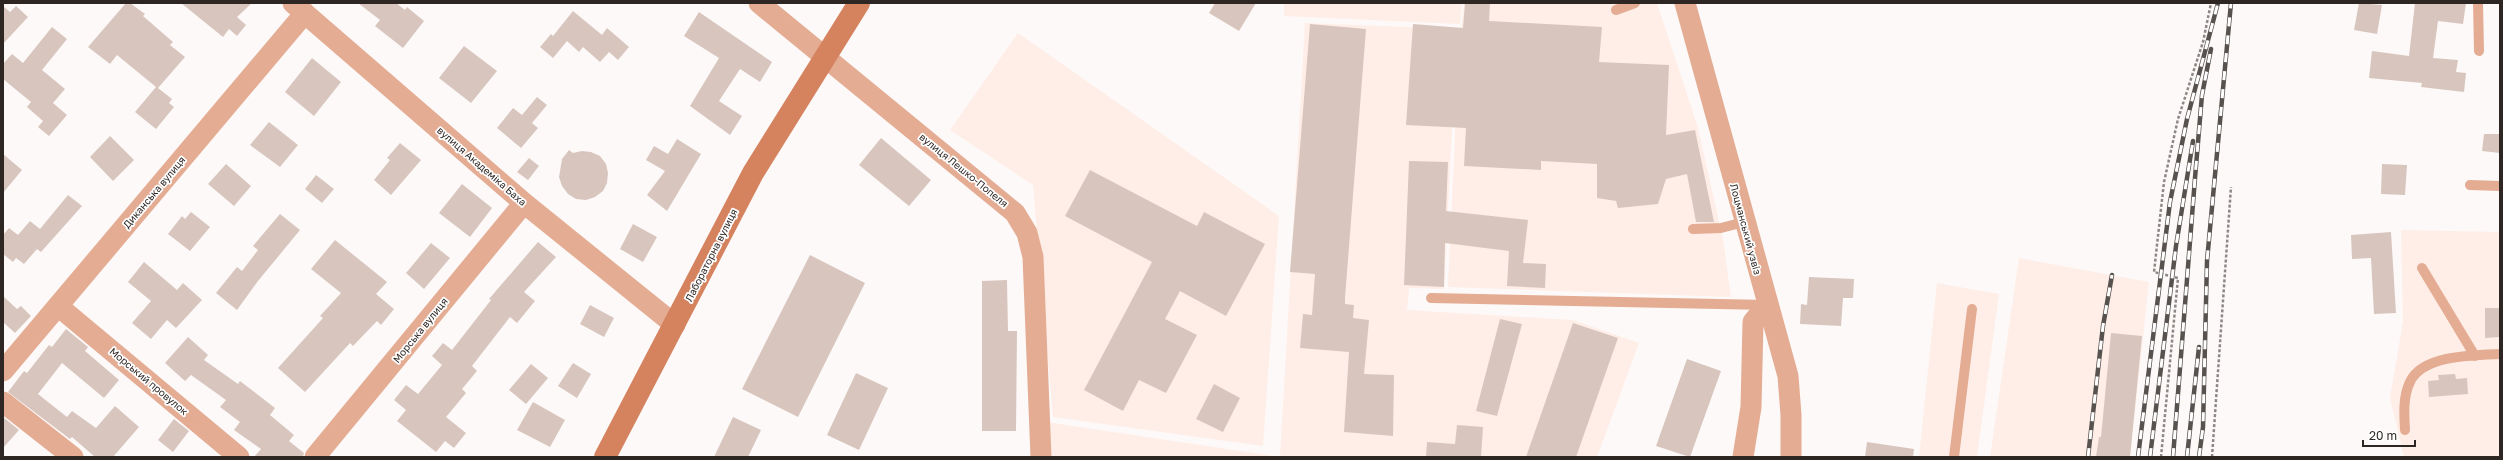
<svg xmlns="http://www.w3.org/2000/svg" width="2503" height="460" font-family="'Golos Text',sans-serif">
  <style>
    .built { fill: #feeee7 }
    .building { fill: #d8c6be }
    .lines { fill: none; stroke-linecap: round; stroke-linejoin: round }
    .path { stroke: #8d8785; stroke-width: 2.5; stroke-dasharray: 3 2; stroke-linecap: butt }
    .service { stroke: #e4ac93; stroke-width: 10 }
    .minor { stroke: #e4ac93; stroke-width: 21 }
    .secondary { stroke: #d5835f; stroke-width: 22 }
    .rail-casing { stroke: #58524f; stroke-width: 4.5 }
    .rail { stroke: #fff; stroke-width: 3; stroke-dasharray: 9; stroke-linecap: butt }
    .labels { text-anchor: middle; stroke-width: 3.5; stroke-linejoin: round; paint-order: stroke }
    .street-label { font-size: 10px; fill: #2d2623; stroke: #fff }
  </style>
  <rect width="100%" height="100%" fill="#fdf9f8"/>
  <path class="built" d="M1284,3H1462L1460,24L1284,16Z
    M1464,3H1657L1698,128L1723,239L1731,297L1448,287L1459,49Z
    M1305,23L1457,29L1444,289L1409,288L1407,310L1573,320L1639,343L1597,457H1046V422L1280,457Z
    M1018,33L1279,216L1263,446L1053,417L1033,185L950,130Z
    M2401,230L2500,232V457H2404L2390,398L2403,321Z
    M2019,258L2149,282L2130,457H1990Z
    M1937,283L1999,294L1977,457H1919Z"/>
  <path class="building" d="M126,3H130L145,14L143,16L173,42L170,45L185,57L158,88L172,99L169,103L174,107L156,129L135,112L156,87L117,55L110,64L88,47Z
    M181,3H252L237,17L246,25L237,36L229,29L223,37Z
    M358,3H396L405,10L407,7L424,21L403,48L375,26L380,20Z
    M1215,3H1256L1239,31L1209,13Z
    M1465,3H1490L1489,21L1602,27L1599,62L1669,65L1666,135L1695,130L1714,222H1696L1687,174L1666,179L1658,204L1618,208L1616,201L1597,198V164L1541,161V170L1464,166L1466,128L1406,125L1413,24L1463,28Z
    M2359,3L2382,5L2377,34L2354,30Z
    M2415,3H2466L2463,24L2438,21L2433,58L2458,60L2456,72L2466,73L2464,92L2421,87L2422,83L2369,78L2372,51L2409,56Z
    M3,6L10,12L16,6L28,17L3,44Z
    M573,11L602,35L607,28L629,47L618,60L609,52L600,62L583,47L579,52L567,41L553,58L540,47L551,34L553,36Z
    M699,12L772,62L760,82L740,69L719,101L742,116L730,135L690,106L719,58L684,36Z
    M1310,24L1366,29L1345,298V304L1354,305L1353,318L1369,320L1364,374L1394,375L1393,436L1344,432L1349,352L1300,348L1303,314L1312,315L1315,274L1290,272Z
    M52,27L67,39L42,70L65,89L53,103L67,115L49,136L38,127L43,121L27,107L31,102L3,79V64L12,54L23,63Z
    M464,46L497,71L471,103L439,78Z
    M312,58L341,82L314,116L285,92Z
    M537,97L547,105L532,123L538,128L521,148L497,128L513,108L522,115Z
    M269,122L298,145L280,167L250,145Z
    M2484,134H2500V153L2482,151Z
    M110,136L134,160L113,181L90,157Z
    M881,138L931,180L909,206L859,165Z
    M677,139L701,154L667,211L647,195L665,171L646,160L654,146L668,154Z
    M400,143L421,160L391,195L374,180L390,160L387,158Z
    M569,150L573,153L582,151L591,152L600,156L606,164L608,173L607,183L603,191L595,197L586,200L576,199L568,194L562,186L559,177L562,159Z
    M3,154L22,170L3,193Z
    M529,158L539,166L528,180L517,172Z
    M1409,161L1448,162L1446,211L1528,220L1523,263L1546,264L1545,288L1507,286L1509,251L1445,243L1444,287L1404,285Z
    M226,164L251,186L234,206L208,184Z
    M2382,164L2407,165L2405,195L2381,194Z
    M1090,170L1197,226L1204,212L1265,244L1226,316L1180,291L1165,319L1197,335L1166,393L1139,380L1123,411L1084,390L1152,262L1065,216Z
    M316,175L334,189L322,203L305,189Z
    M462,184L492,208L470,237L439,213Z
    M68,195L82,206L41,252L37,249L24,264L16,258L13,262L3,254V235L9,228L18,235L30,221L40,229Z
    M191,212L210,227L190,251L168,234L182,216L185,219Z
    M280,214L300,230L258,281L237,310L216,293L237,267L242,271L258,250L253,246Z
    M633,224L657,237L643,262L620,249Z
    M2391,232L2396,313L2374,314L2371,258L2352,259L2351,235Z
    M335,240L387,282L376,294L394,309L381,325L377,321L353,346L350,343L305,392L278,368L323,318L320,316L341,293L311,269Z
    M538,242L556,257L524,292L535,301L517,323L510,317L472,366L477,371L462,389L466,393L446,417L466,433L454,448L445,441L436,452L397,421L406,410L394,400L406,385L418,394L442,365L432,356L443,343L452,350L491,300L489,299Z
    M431,243L450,258L424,289L406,273Z
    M810,255L865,283L798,417L742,389Z
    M144,262L177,290L183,283L202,300L176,328L167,320L151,339L132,323L151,301L128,282Z
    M1809,277L1854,279L1853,298H1843L1841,326L1800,324L1801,304L1807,305Z
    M1007,280L1008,331H1017L1016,431H982V281Z
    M3,296L17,309L21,306L31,316L15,333L3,322Z
    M590,305L614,318L604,337L580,324Z
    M2485,308H2500V337L2485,338Z
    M1500,319L1522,324L1497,416L1476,411Z
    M1573,323L1618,338L1576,457H1526Z
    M66,329L88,347L85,351L119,380L104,398L62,363L38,394L67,417L72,411L96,428L115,406L139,427L113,457H95L72,437L70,439L8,392L24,371L27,373L49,345L52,347Z
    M2111,333L2142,336L2130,457H2096L2099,437H2101Z
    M188,337L208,355L204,360L238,384L240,381L275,408L270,415L294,435L289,441L304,453L303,457H254L261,449L234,430L240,422L220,407L226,400L191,375L185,381L165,363Z
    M1687,359L1721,371L1690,457L1656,446Z
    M573,363L591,374L577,398L558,386Z
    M531,364L548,378L526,404L509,390Z
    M856,373L888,388L859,450L827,435Z
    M2455,374L2456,379L2467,378L2468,394L2429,397L2428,381L2439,380L2438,375Z
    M1214,384L1240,398L1223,432L1196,419Z
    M533,402L565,420L550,447L517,430Z
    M3,417L19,430L3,448Z
    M733,417L761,430L748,457H714Z
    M174,419L189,431L173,452L158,440Z
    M1457,425L1483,427L1481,457H1426L1427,442L1455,444Z
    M1867,442L1914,449L1913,457H1865Z"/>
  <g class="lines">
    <path class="path" d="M2161,457L2178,278L2154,272L2164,182L2178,119L2203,42L2211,3
      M2212,457L2231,187"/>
    <path class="service" d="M2478,3L2479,51
      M1616,10L1635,3
      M2470,185L2500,186
      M1693,229L1721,228L1744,222
      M2422,268L2475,356
      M1431,298L1767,305
      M2405,430C2404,414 2403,396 2410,382C2422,355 2474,355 2500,354
      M1954,457L1972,309"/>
    <path class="minor" d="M293,3L524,203L675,325
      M759,3L1015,213L1027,233L1033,257L1041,457
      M1685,3L1788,376L1791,415V457
      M58,306L239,457
      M3,371L305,13
      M3,402L73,457
      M315,457L524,203
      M1743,457L1751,407L1753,322L1767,305"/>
    <path class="secondary" d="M605,457L753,173L859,3"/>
    <defs>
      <path id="rail" d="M2088,457L2103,326L2112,275
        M2138,457L2170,202L2187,119L2218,3
        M2150,457L2176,246L2193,141
        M2173,457L2195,178L2202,95L2211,49
        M2187,457L2199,347
        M2199,457L2203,427L2207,261L2231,3"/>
    </defs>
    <use href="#rail" class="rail-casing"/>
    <use href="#rail" class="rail"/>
  </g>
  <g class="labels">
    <g class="street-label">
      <text transform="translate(482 166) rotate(41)" y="4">вулиця Академіка Баха</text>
      <text transform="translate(964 170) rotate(39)" y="4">вулиця Лешко-Попеля</text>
      <text transform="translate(154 192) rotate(-50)" y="4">Диканська вулиця</text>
      <text transform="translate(1746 229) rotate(75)" y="4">Лоцманський узвіз</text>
      <text transform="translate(711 255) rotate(-63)" y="4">Лабораторна вулиця</text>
      <text transform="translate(420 330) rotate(-51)" y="4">Морська вулиця</text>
      <text transform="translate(149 381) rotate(40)" y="4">Морський провулок</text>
    </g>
  </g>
  <rect width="2503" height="460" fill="none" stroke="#2d2623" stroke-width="8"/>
  <path d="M2363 440v6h52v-6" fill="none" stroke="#2d2623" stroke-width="2"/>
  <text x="2369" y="440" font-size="12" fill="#2d2623" stroke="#ffffff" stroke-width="3" paint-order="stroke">20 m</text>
</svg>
